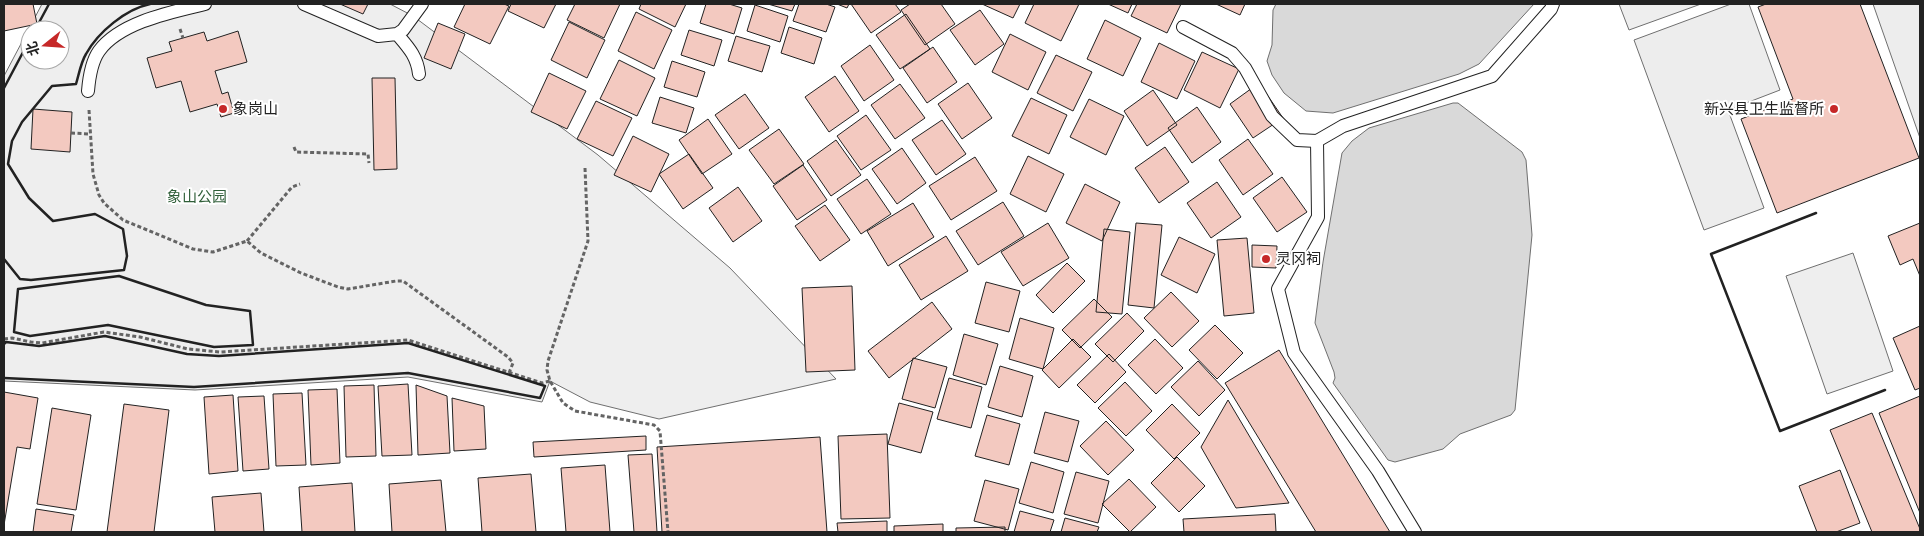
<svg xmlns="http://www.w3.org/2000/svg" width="1924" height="536" font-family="'Archivo Narrow','Noto Sans SC',sans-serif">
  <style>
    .green { fill: #eee; stroke: #6f6f6f; fill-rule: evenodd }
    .parking { fill: #ededed; stroke: #6f6f6f }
    .water { fill: #d9d9d9; stroke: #6f6f6f }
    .building { fill: #f3c9c0; stroke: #222 }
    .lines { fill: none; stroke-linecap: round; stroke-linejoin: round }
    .lane-casing { stroke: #222; stroke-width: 14 }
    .path { stroke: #646464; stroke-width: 3; stroke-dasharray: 4 2.5; stroke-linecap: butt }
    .lane { stroke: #fff; stroke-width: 12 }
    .wall { stroke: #222; stroke-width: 2.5 }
    .poi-dot { fill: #c62828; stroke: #fff; stroke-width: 2 }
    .labels { text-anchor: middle; stroke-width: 4; stroke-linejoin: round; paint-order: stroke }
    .poi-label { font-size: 15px; fill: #222; stroke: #fff; text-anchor: start }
    .park-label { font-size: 15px; fill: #2f5e38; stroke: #fff }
  </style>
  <rect width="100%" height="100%" fill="#fff"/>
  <path class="green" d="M42,4H390L413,16L598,155L730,268L836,379L659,419L590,402L550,381L542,402L408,377L195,390L4,381V76ZM30,30H60V60H30Z
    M1619,4H1701L1629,30Z
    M1853,253L1893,371L1827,394L1786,276Z"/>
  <path class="parking" d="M1731,4H1749L1780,90L1728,110L1764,208L1704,230L1634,40Z
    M1873,4H1920V138Z"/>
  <path class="water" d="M1276,4H1534L1479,64L1459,74L1333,113L1306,111L1284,93L1272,75L1267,61L1272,45L1273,10Z
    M1453,103H1458L1522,152L1526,160L1532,235L1515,410L1511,415L1460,434L1443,449L1395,462L1388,460L1333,383L1335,378L1334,372L1315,323L1323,262L1342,153L1352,141L1369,128Z"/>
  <path class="building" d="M4,4H33L37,24L4,31Z
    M340,4H368L363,14Z
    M465,4H504L509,6L490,44L454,27Z
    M511,4H556L544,28L508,11Z
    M575,4H620L604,38L567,20Z
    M641,4H686L675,27L639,9Z
    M706,4H729L742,8L734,34L700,23Z
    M768,4H795L792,11Z
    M799,4H826L835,7L826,32L793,21Z
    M837,4H849L847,8Z
    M851,4H895L901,12L871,33Z
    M910,4H941L955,24L925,45L901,10Z
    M982,4H1020L1013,18Z
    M1034,4H1079L1061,41L1025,23Z
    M1108,4H1132L1128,13Z
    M1137,4H1181L1167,33L1131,16Z
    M1216,4H1245L1240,15Z
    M1766,4H1860L1919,158L1777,213L1741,119L1793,99L1758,7Z
    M755,5L788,16L780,42L747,31Z
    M980,10L1004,44L975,65L950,30Z
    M636,12L672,30L654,69L618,51Z
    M906,14L930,49L900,69L876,35Z
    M1105,20L1141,38L1123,76L1087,59Z
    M569,22L605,40L587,78L551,60Z
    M438,23L465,34L451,69L424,58Z
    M789,27L822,38L814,64L781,53Z
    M689,30L722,40L714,66L681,55Z
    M238,31L247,62L215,71L222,94L228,92L234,113L221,117L217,104L190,112L181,81L156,88L147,58L172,51L169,42L204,32L207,41Z
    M1010,34L1046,52L1028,90L992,72Z
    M736,36L770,46L762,72L728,61Z
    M1159,43L1195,61L1177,99L1141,82Z
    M870,45L894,80L864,101L841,66Z
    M933,47L957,82L927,103L903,68Z
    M1202,52L1239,69L1220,108L1184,90Z
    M1056,55L1092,72L1073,111L1037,93Z
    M619,60L655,78L637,116L600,99Z
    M672,61L705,72L697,97L664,87Z
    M549,73L586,91L567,129L531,112Z
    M835,76L859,111L829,132L805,97Z
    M372,78H395L397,169L374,170Z
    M968,83L992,118L962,139L938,104Z
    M1259,83L1283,118L1253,138L1230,104Z
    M900,84L925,118L895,139L871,105Z
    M1153,90L1177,125L1147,146L1124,111Z
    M745,94L769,128L739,149L715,115Z
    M660,97L694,108L686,133L652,123Z
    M1031,98L1067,115L1049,154L1012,136Z
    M1089,99L1124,116L1106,155L1070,137Z
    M596,101L632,118L613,156L577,139Z
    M1197,107L1221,142L1192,163L1168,128Z
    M33,109L72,112L70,152L31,149Z
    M866,115L891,150L861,170L837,136Z
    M708,119L732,154L702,174L679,140Z
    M942,120L966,154L936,175L912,140Z
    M779,129L804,164L774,184L749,150Z
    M633,136L669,154L651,192L614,175Z
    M1248,139L1273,174L1243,195L1219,160Z
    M836,140L861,175L831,196L807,161Z
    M1165,147L1189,182L1159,203L1135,168Z
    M902,148L926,183L897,204L872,169Z
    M689,154L713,188L683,209L659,174Z
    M1028,156L1064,174L1046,212L1010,194Z
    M975,157L997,191L951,220L929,186Z
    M803,165L827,200L797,220L773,186Z
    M1282,177L1307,212L1277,232L1253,198Z
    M867,179L891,214L861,234L837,199Z
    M1217,182L1241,217L1211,238L1187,203Z
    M1085,184L1120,202L1102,241L1066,223Z
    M738,187L762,221L733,242L709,208Z
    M1003,202L1024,236L978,265L956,231Z
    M913,203L934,237L888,266L867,231Z
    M825,205L850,240L820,261L795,226Z
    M1048,223L1069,258L1023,286L1001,252Z
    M1136,223L1162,225L1154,308L1128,305Z
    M1920,223V276L1913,259L1900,265L1888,236Z
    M1104,229L1130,232L1122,314L1096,312Z
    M946,236L968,271L921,300L899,265Z
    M1179,237L1215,254L1197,293L1161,275Z
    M1247,238L1254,313L1224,316L1217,240Z
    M1252,245L1277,246L1276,268L1252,267Z
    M1067,263L1085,281L1053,313L1036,295Z
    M986,282L1020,291L1009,332L975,323Z
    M852,286L855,370L806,372L802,288Z
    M1171,292L1199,321L1172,347L1144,318Z
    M1094,299L1112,317L1080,348L1062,330Z
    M932,302L952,329L889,378L868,351Z
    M1127,313L1144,331L1113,362L1095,344Z
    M1020,318L1054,328L1043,369L1009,359Z
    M1215,325L1243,353L1217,379L1189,350Z
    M1920,326V388L1915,390L1893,338Z
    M964,334L998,344L986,385L953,375Z
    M1073,339L1091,357L1059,388L1042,370Z
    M1155,339L1183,368L1156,394L1128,365Z
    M1279,350L1390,532H1316L1225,383Z
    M1109,354L1126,372L1095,403L1077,385Z
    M913,358L947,367L935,408L902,399Z
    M1198,361L1225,390L1199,416L1171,387Z
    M1000,366L1033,376L1022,417L988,407Z
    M949,378L982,387L971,428L937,419Z
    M1125,382L1152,411L1126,436L1098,408Z
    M408,384L412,455L382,456L378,386Z
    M374,385L376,456L346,457L344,386Z
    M416,385L447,396L450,453L418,455Z
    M337,389L340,463L311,465L308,390Z
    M4,392L38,398L30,449L17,447L4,525Z
    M302,393L306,465L276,466L273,394Z
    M233,395L238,471L209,474L204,397Z
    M264,396L269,469L243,471L238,397Z
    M1920,396V513L1879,413Z
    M452,398L484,406L486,449L454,451Z
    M1228,400L1289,503L1236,508L1201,447Z
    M899,403L933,412L921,453L888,444Z
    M124,404L169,410L154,532H107Z
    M1172,404L1200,433L1174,459L1146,430Z
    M52,408L91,415L76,510L37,504Z
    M1045,412L1079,421L1068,462L1034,453Z
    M1872,413L1920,529V532H1872L1830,430Z
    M987,415L1020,424L1009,465L975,456Z
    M1106,421L1134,450L1108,475L1080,446Z
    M887,434L890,518L841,519L838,436Z
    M646,436V450L534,457L533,442Z
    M820,437L827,532H662L657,447Z
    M652,454L657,532H634L628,455Z
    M1177,457L1205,486L1179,512L1151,483Z
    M1031,462L1064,472L1053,513L1019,503Z
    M605,465L610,532H566L561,468Z
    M1840,470L1860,523L1836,532H1817L1799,486Z
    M1076,472L1109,481L1098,523L1064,514Z
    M531,474L536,532H482L478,478Z
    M1129,479L1156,507L1130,532L1102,504Z
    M441,480L446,532H392L389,484Z
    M985,480L1019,489L1008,530L974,521Z
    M352,483L355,532H302L299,487Z
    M261,493L264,532H215L212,497Z
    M36,509L74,515L71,532H33Z
    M1020,511L1054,520L1050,532H1014Z
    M1275,514L1276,532H1184L1183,519Z
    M1065,518L1099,527L1097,532H1061Z
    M887,521V532H838L837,523Z
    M943,524V532H894V526Z
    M1005,527V532H956V528Z"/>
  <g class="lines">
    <defs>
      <path id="lane" d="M304,4L378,36L397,34L403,30L422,4
        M1183,27L1232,53L1245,68L1272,116L1297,140L1317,141
        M397,34C408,47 417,56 419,74
        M88,91C89,79 92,61 99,51C120,22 172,12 205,4
        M1415,532L1378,471L1294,353L1278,289L1318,217L1317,141L1343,126L1492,76L1551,9L1553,4"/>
    </defs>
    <use href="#lane" class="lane-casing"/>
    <path class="path" d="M180,29L183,38
      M89,110L93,174L99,195L104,203L123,220L193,249L213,252L247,241L261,253L301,273L338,287L348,289L396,281H403L508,357L513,363L509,373
      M71,133L90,134
      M294,147L296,152L368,154L369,163
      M585,168L588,241L548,361L547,370L550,381L563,403L575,411L654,425L660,431L668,532
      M247,241L292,187L300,184
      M4,339L12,338L31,342L42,343L104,332L140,337L188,349L220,352L408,340L542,383L550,381"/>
    <use href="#lane" class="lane"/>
    <path class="wall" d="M35,30L49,4
      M4,88L30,39
      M1816,213L1711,254L1780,431L1885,390
      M4,259L20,279L31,280L124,270L127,256L123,229L95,214L53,221L29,198L8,164L12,141L22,122L52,86L76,84C79,74 81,62 86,54C98,32 126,9 150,4
      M119,276L206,305L250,311L253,345L214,347L108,325L30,336L14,332L18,289Z
      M4,344L6,342L39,346L105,336L187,354L219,356L408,343L545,386L540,398L408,373L194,387L4,378"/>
  </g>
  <g class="poi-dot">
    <circle cx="223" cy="109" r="5"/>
    <circle cx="1834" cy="109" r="5"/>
    <circle cx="1266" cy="259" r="5"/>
  </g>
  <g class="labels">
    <g class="poi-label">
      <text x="233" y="114">象岗山</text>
      <text x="1824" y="114" text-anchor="end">新兴县卫生监督所</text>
      <text x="1276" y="264">灵冈祠</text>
    </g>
    <g class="park-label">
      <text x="197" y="202">象山公园</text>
    </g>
  </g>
  <rect width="1924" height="536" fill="none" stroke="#222222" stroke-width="10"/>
  <g transform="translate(45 45) rotate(253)"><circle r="24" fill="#ffffff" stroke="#a7a7a7"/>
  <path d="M0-4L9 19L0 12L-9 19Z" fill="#c62828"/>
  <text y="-8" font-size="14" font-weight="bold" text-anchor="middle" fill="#222222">北</text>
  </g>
</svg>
